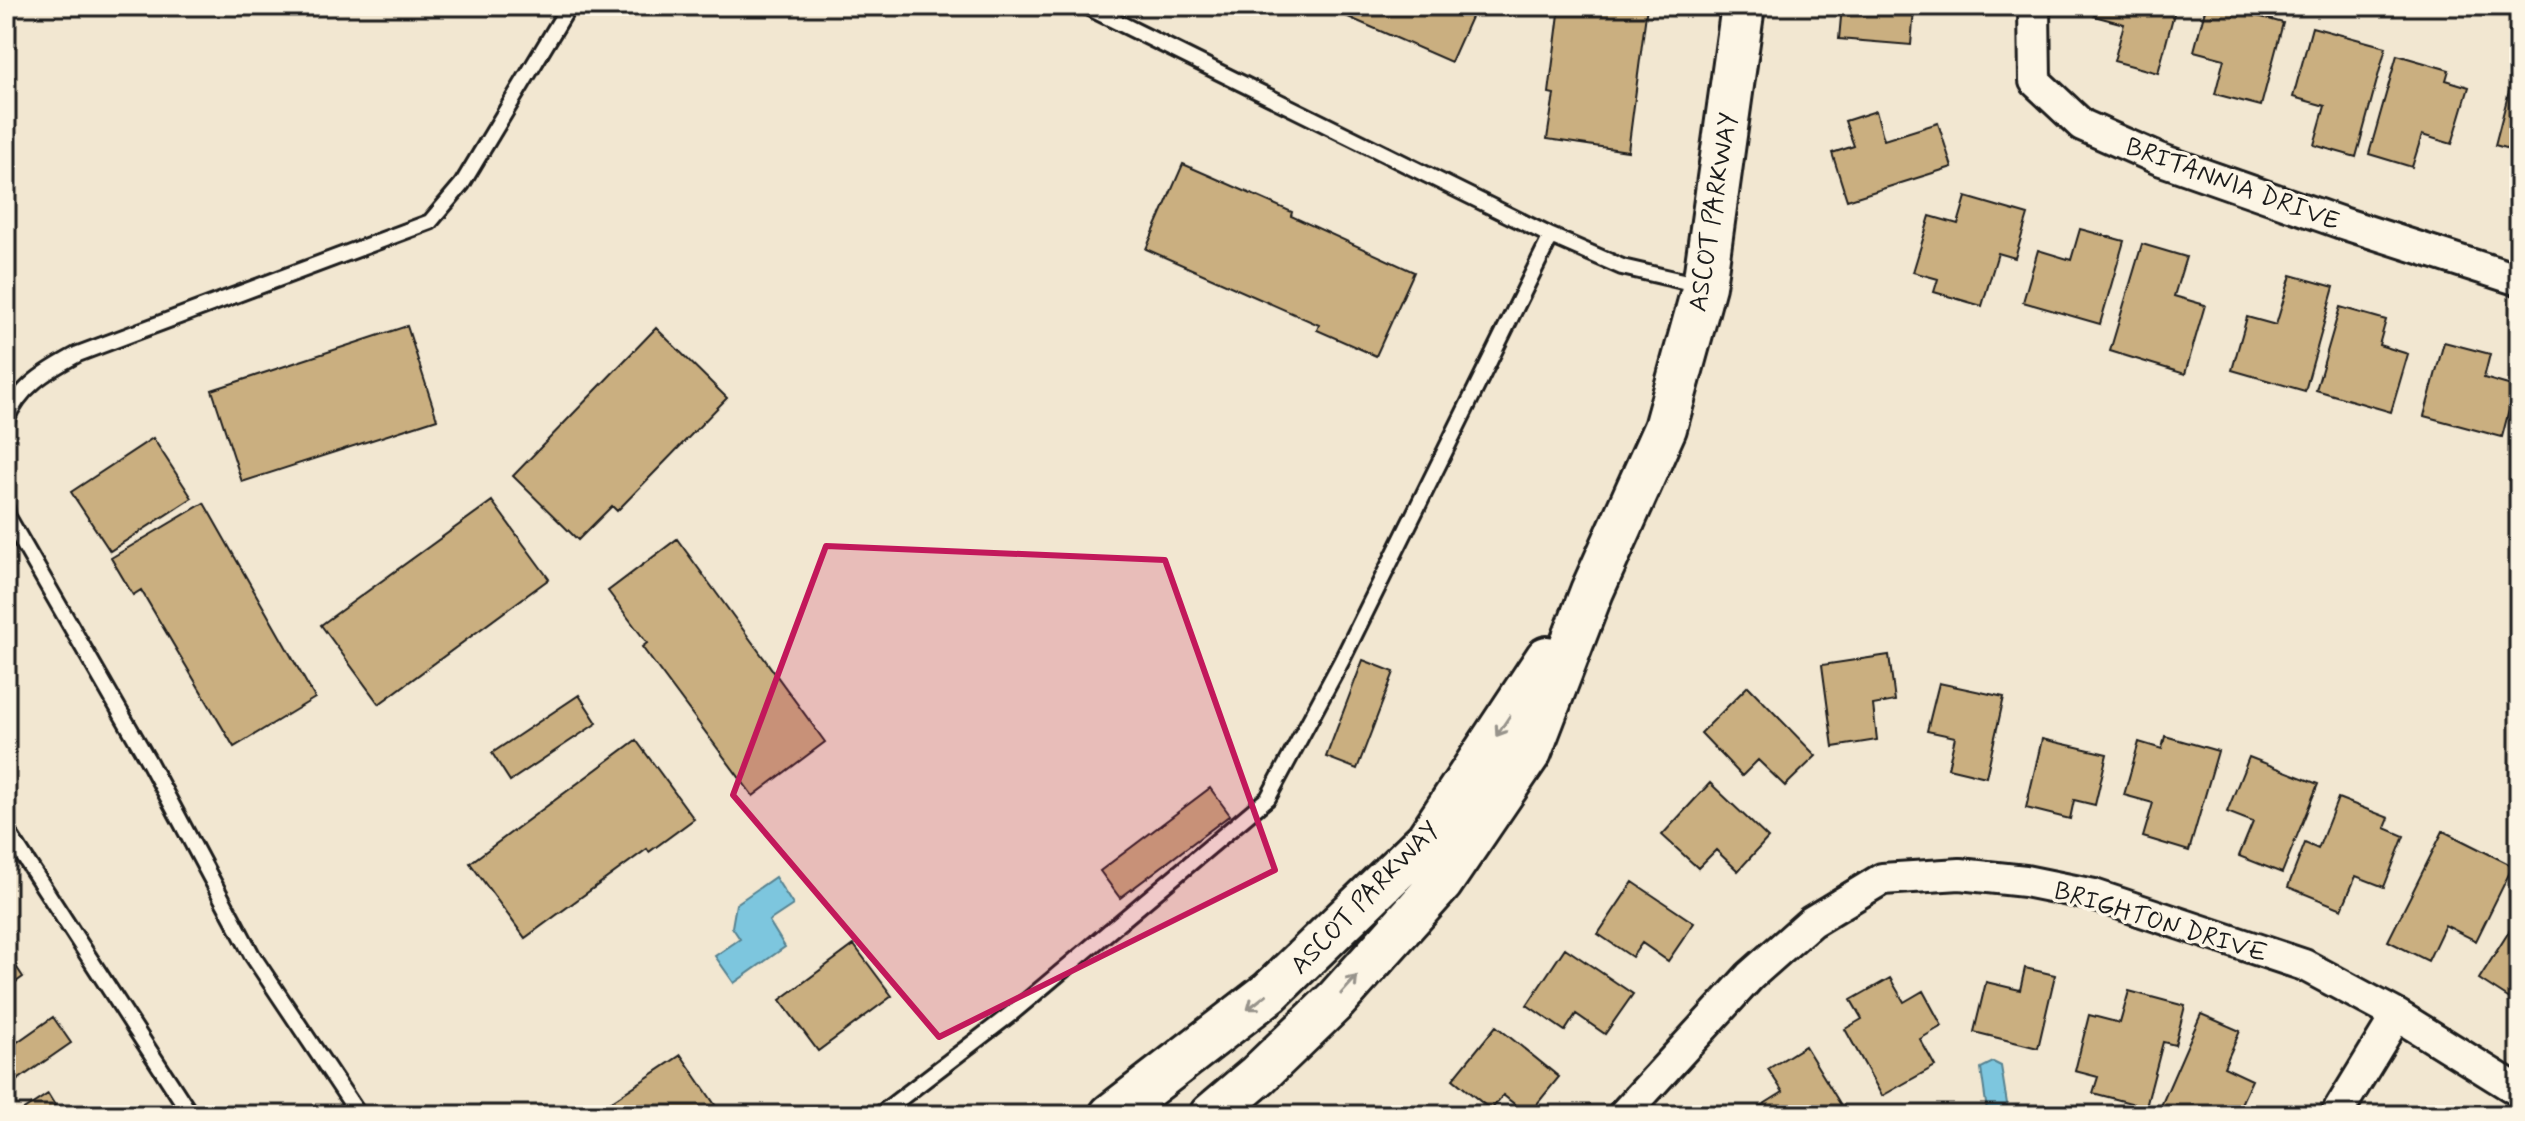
<svg xmlns="http://www.w3.org/2000/svg" width="2525" height="1121" font-family="Mynerve,sans-serif">
  <style>
    .water { fill: #7dc6de; stroke: #568290; stroke-width: 2 }
    .building { fill: #caaf80; stroke: #1c1c1c; stroke-width: 2 }
    .lines { fill: none; stroke-linecap: round; stroke-linejoin: round }
    .lane-casing { stroke: #1c1c1c; stroke-width: 20 }
    .street-casing { stroke: #1c1c1c; stroke-width: 36 }
    .secondary-casing { stroke: #1c1c1c; stroke-width: 48 }
    .lane { stroke: #fcf5e5; stroke-width: 14 }
    .street { stroke: #fcf5e5; stroke-width: 30 }
    .secondary { stroke: #fcf5e5; stroke-width: 42 }
    .oneway { stroke: #97938b }
    .marked { fill: #c2185b; fill-opacity: 0.2; stroke: #c2185b; stroke-width: 6; stroke-linejoin: round }
    .labels { text-anchor: middle; stroke-width: 7; stroke-linejoin: round; paint-order: stroke }
    .street-label { font-size: 26px; fill: #1c1c1c; stroke: #fcf5e5 }
  </style>
  <rect width="100%" height="100%" fill="#f2e7d1"/>
  <filter id="ink" filterUnits="userSpaceOnUse"><feTurbulence type="fractalNoise" baseFrequency=".0125" numOctaves="2"/><feDisplacementMap in="SourceGraphic" scale="16" xChannelSelector="R" yChannelSelector="G"/><feConvolveMatrix kernelMatrix="1 2 1 2 8 2 1 2 1" color-interpolation-filters="sRGB"/></filter>
  <g filter="url(#ink)">
    <path class="water" d="M775,877L793,905L769,921L785,947L734,983L715,956L740,939L732,927L736,904Z
      M1993,1062L2001,1066L2008,1110L2006,1114H1992L1987,1111L1981,1068Z"/>
    <path class="building" d="M1323,6H1476L1451,62Z
      M1560,6H1647L1628,151L1547,139L1554,94L1549,93Z
      M1842,6H1954L1953,14L1914,10L1911,45L1839,39Z
      M2097,6H2176L2158,73L2114,61L2124,24L2094,16Z
      M2206,6H2222L2283,23L2261,106L2215,94L2224,59L2194,51Z
      M2312,27L2386,47L2356,157L2314,145L2325,106L2293,97Z
      M2397,55L2449,70L2446,80L2469,87L2452,144L2422,135L2412,167L2369,154Z
      M2514,72L2519,73V152L2495,145Z
      M1876,111L1884,140L1938,123L1952,167L1847,200L1832,153L1854,146L1845,121Z
      M1183,164L1292,212L1291,216L1414,272L1376,356L1317,330L1319,325L1146,249Z
      M2519,173V208L2511,206Z
      M1966,197L2028,215L2015,258L1998,253L1982,306L1934,292L1938,279L1913,272L1930,216L1958,224Z
      M2080,229L2124,241L2100,324L2023,302L2038,250L2071,260Z
      M2142,244L2186,257L2174,296L2205,305L2185,374L2110,351Z
      M2291,275L2334,287L2305,391L2232,370L2247,317L2276,325Z
      M2340,307L2386,320L2379,345L2408,354L2391,412L2316,390Z
      M407,326L437,419L242,482L212,390Z
      M656,328L727,398L617,511L612,506L578,540L513,476Z
      M2444,342L2490,354L2484,378L2515,387L2502,437L2424,416Z
      M153,438L192,498L110,551L71,492Z
      M492,501L549,579L379,704L321,625Z
      M204,503L315,698L234,747L141,590L133,595L111,558Z
      M677,539L825,742L753,796L642,647L647,643L608,591Z
      M1889,655L1895,701L1873,705L1877,740L1833,747L1822,665Z
      M1363,660L1394,672L1357,769L1326,757Z
      M1939,683L2004,697L1986,777L1948,768L1955,737L1927,731Z
      M1748,686L1816,756L1785,786L1758,760L1742,776L1701,733Z
      M579,695L597,723L510,781L492,753Z
      M2165,736L2218,751L2189,851L2143,837L2153,803L2124,795L2139,742L2162,749Z
      M2042,739L2107,754L2095,805L2074,800L2070,819L2026,808Z
      M636,740L694,819L649,852L647,849L525,938L470,863Z
      M2249,757L2318,784L2282,873L2239,856L2253,822L2227,812Z
      M1710,783L1768,838L1738,871L1716,850L1698,868L1662,835Z
      M1210,788L1230,815L1120,898L1100,871Z
      M2338,798L2389,818L2385,828L2404,836L2384,887L2356,876L2342,909L2288,887L2305,843L2318,849Z
      M2443,831L2513,866L2476,941L2445,925L2428,961L2388,941Z
      M1633,882L1694,923L1668,961L1642,943L1632,957L1598,934Z
      M2519,916V1005L2479,979Z
      M854,945L892,996L818,1051L780,1000Z
      M1565,948L1633,994L1605,1034L1576,1014L1565,1031L1527,1005Z
      M6,951L23,977L6,989Z
      M2025,968L2055,975L2038,1048L1974,1032L1986,982L2020,990Z
      M1890,978L1904,1002L1923,991L1942,1026L1920,1039L1935,1066L1882,1096L1845,1029L1862,1019L1851,1000Z
      M2129,991L2185,1006L2175,1045L2163,1042L2146,1107L2093,1093L2098,1077L2075,1071L2089,1015L2120,1023Z
      M2201,1014L2240,1031L2224,1067L2252,1080L2236,1115H2157Z
      M53,1017L71,1043L6,1088V1050Z
      M1496,1026L1559,1077L1528,1115L1503,1095L1491,1110L1453,1079Z
      M1805,1046L1847,1115H1764L1759,1107L1783,1092L1768,1069Z
      M681,1055L722,1115H591Z
      M48,1094L61,1115H16Z
      M1416,1105L1440,1115H1412Z"/>
    <g class="lines">
      <defs>
        <path id="lane" d="M1085,6L1551,236L1622,267L1700,285
          M6,421C18,387 48,370 78,354L430,222L462,184L569,6
          M6,508L8,517L149,762L252,955L359,1115
          M6,829L191,1115
          M879,1115L1012,1013L1268,798L1342,660L1551,236"/>
        <path id="street" d="M2034,6L2035,81L2082,125L2159,159L2339,222L2519,280
          M1623,1115L1750,976L1811,922L1882,879L1960,874L2025,881L2094,895L2304,965L2397,1015L2519,1091
          M2336,1115L2397,1015"/>
        <path id="secondary" d="M1111,1115L1270,992L1427,840L1547,658
          M1211,1115L1258,1075L1336,1000L1441,883L1530,752L1592,591L1665,428L1704,286L1743,6"/>
      </defs>
      <use href="#lane" class="lane-casing"/>
      <use href="#street" class="street-casing"/>
      <use href="#secondary" class="secondary-casing"/>
      <use href="#lane" class="lane"/>
      <use href="#street" class="street"/>
      <use href="#secondary" class="secondary"/>
    </g>
    <defs><path id="oneway-shaft" d="M-6 0H5M1.5-3L5.5 0L1.5 3" fill="none" stroke-width="1.6" stroke-linecap="round" stroke-linejoin="round" transform="scale(2)"/></defs>
    <g class="oneway">
      <use href="#oneway-shaft" transform="translate(1503 726) rotate(124)"/>
      <use href="#oneway-shaft" transform="translate(1349 985) rotate(-48)"/>
      <use href="#oneway-shaft" transform="translate(1257 1002) rotate(142)"/>
    </g>
  </g>
  <path class="marked" d="M826,546L1165,560L1275,870L939,1037L733,795Z"/>
  <g class="labels">
    <g class="street-label">
      <text transform="translate(2233 183) rotate(20)" y="9">BRITANNIA DRIVE</text>
      <text transform="translate(1712 212) rotate(-81)" y="9">ASCOT PARKWAY</text>
      <text transform="translate(1364 897) rotate(-46)" y="9">ASCOT PARKWAY</text>
      <text transform="translate(2161 921) rotate(17)" y="9">BRIGHTON DRIVE</text>
    </g>
  </g>
  <rect width="2525" height="1121" fill="none" stroke="#fcf5e5" stroke-width="32"/>
  <rect x="16" y="16" width="2493" height="1089" fill="none" stroke="#1c1c1c" stroke-width="3" filter="url(#ink)"/>
</svg>
